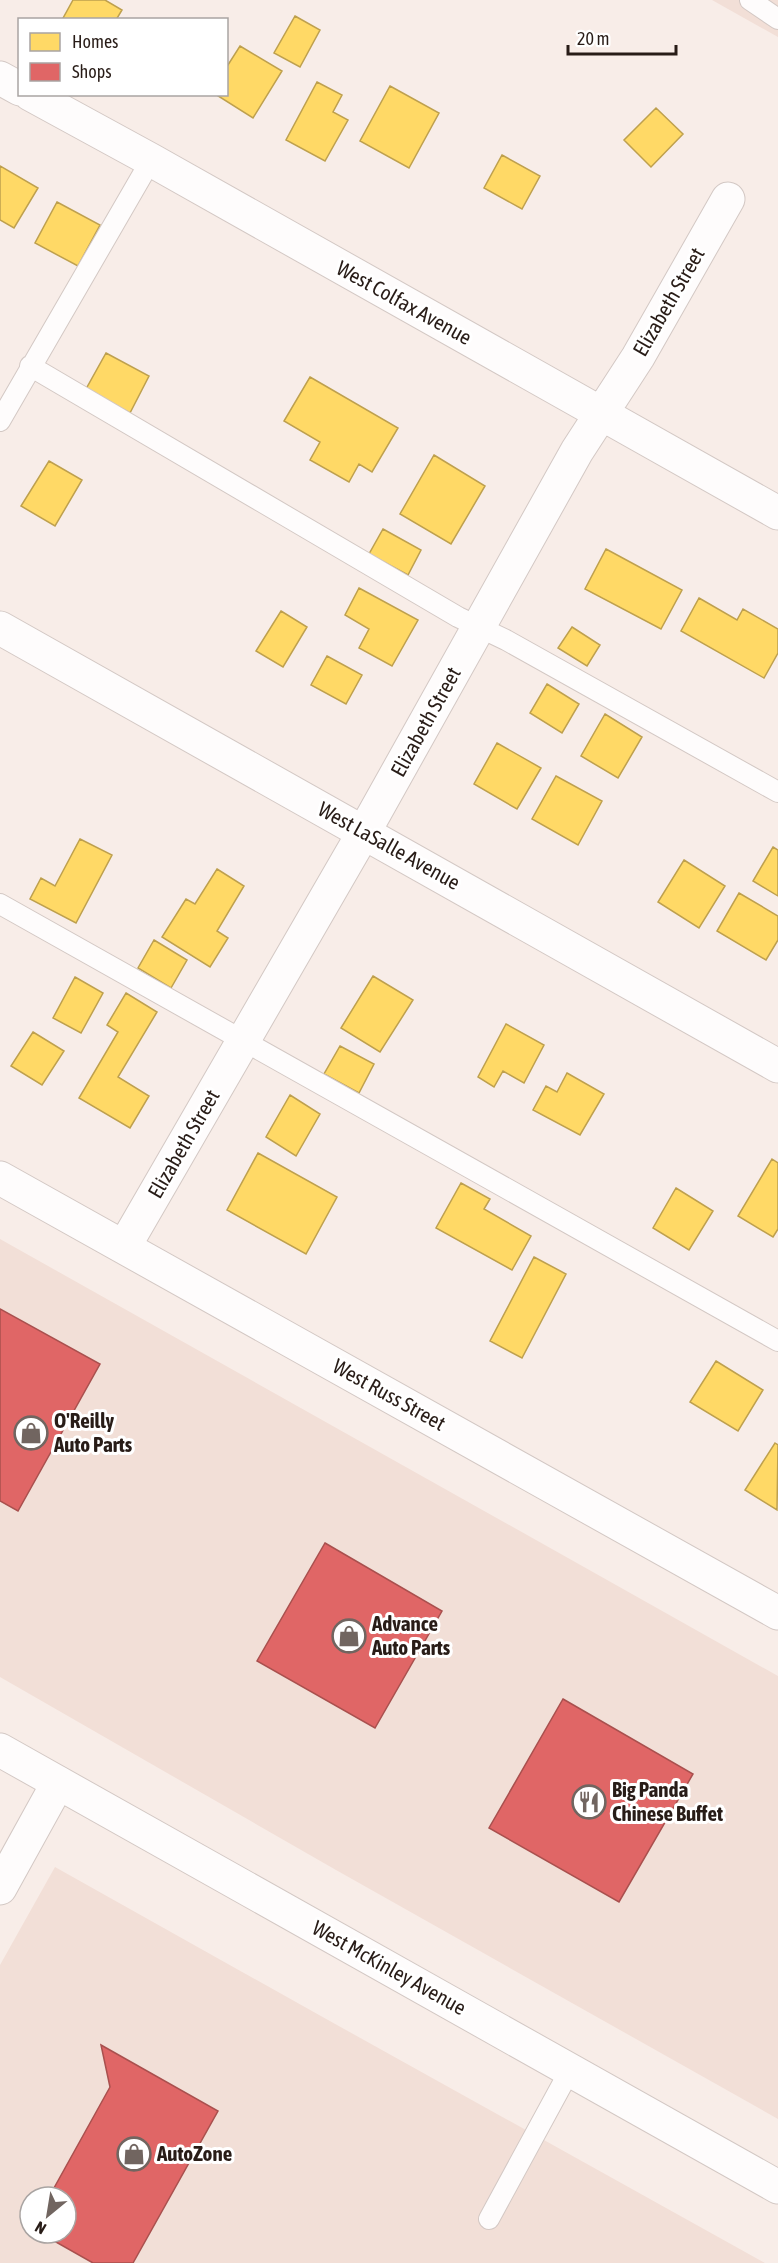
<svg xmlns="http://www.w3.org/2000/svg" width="778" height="2263" font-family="'Asap Condensed',sans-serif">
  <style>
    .built { fill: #f2dfd7; fill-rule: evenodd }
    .homes { fill: #ffd966; stroke: #bea04e; stroke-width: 1.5 }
    .shops { fill: #e06666; stroke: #a9504e; stroke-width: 1.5 }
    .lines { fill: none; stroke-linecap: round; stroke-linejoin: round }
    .lane-casing { stroke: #d3c8c4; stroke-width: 22 }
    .street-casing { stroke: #d3c8c4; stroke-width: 35 }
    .primary-casing { stroke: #d3c8c4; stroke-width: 35 }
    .lane { stroke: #fefcfc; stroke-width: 20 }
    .street { stroke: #fefcfc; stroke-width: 33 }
    .primary { stroke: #fefcfc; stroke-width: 33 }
    .labels { text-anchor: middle; stroke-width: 6; stroke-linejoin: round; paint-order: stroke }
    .street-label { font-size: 21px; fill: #281c17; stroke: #fff }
    .poi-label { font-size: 21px; font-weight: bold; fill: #281c17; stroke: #fff; text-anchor: start }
  </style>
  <rect width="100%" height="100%" fill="#f8ede8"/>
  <path class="built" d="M712,0H778V37Z
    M0,1239L778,1676V2119L336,1870L0,1677Z
    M55,1867L328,2020L765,2263H0V1965ZM30,2197H66V2233H30Z"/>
  <path class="homes" d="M73,0H105L122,10L116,20H62Z
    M295,16L320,30L300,67L274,53Z
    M240,46L282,71L253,118L215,94H226V68Z
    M317,82L342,95L333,112L348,120L325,161L286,140Z
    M390,86L439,113L409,168L360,141Z
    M656,108L683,134L651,167L624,140Z
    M502,155L540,176L522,209L484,188Z
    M0,166L38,188L14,228L0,220Z
    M57,202L100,225L78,266L35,243Z
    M106,353L149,376L130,413L86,389Z
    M310,377L398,428L372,472L359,464L349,482L310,460L320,442L284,421Z
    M434,455L485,486L451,544L400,514Z
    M49,461L82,480L55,526L21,506Z
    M383,529L421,550L408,575L369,554Z
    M606,549L682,590L661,629L585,589Z
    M359,588L418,620L392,666L359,648L369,629L345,615Z
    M699,598L737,620L743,609L778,629V653L764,678L681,631Z
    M281,611L307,627L283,667L256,651Z
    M572,627L600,645L587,666L558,648Z
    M327,656L362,675L346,704L311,685Z
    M547,684L579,704L562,733L530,713Z
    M605,714L642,737L618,778L581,756Z
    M497,743L541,768L517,809L474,784Z
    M556,776L602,801L578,845L532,819Z
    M80,839L112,855L76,923L30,899L41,878L55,886Z
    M773,847L778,850V896L753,881Z
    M684,860L725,886L699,928L658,902Z
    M217,869L244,886L217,931L228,938L210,967L162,937L186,899L195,904Z
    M739,893L778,916V940L766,960L717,931Z
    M154,940L187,960L171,988L138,968Z
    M373,976L413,1000L380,1052L341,1028Z
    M75,977L103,993L81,1033L53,1018Z
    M126,993L157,1012L118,1077L149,1096L130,1128L79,1098L118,1032L107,1025Z
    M506,1024L544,1045L524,1083L503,1071L494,1087L478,1077Z
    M33,1032L64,1051L42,1085L11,1066Z
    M340,1046L374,1064L359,1093L324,1074Z
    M567,1073L604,1094L580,1135L533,1110L546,1086L557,1092Z
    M290,1095L320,1114L296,1156L266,1137Z
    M258,1153L337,1197L306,1254L227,1210Z
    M772,1159L778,1163V1229L773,1237L738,1216Z
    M461,1183L490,1199L484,1209L531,1236L512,1270L436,1228Z
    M676,1188L713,1211L689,1250L653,1228Z
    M534,1257L566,1274L522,1358L490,1341Z
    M716,1361L763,1390L738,1431L690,1402Z
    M775,1443L778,1445L777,1510L745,1490Z"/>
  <path class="shops" d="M0,1309L100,1364L18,1511L0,1501Z
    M325,1543L442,1611L375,1728L257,1661Z
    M563,1699L693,1774L619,1902L489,1828Z
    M101,2045L218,2111L133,2263H93L40,2233H66V2197H49L110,2087Z"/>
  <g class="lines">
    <defs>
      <path id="lane" d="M750,0L778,19
        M30,366L458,617L506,640L778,792
        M0,421L151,160
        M0,904L778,1341
        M489,2219L570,2070"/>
      <path id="street" d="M0,78L20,89
        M30,94L151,160L778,513
        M0,628L778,1066
        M0,1178L778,1613
        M124,1247L364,832L577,451L638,357L728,199
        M0,1888L58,1783"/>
      <path id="primary" d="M0,1750L778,2187"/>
    </defs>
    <use href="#lane" class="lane-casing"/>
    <use href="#street" class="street-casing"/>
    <use href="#primary" class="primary-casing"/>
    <use href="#lane" class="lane"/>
    <use href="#street" class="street"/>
    <use href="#primary" class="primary"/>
  </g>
  <defs>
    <symbol id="shop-ring" viewBox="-11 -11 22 22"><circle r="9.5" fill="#fff" stroke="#716560" stroke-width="1.5"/><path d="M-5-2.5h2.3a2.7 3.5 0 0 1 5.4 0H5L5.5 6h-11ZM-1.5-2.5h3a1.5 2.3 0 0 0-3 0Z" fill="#716560"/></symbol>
    <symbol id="restaurant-ring" viewBox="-11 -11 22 22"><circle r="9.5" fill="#fff" stroke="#716560" stroke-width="1.5"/><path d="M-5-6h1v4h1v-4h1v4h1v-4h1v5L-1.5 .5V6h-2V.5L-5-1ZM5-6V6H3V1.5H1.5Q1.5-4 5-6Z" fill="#716560"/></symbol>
  </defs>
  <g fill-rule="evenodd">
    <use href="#shop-ring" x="12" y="1414" width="38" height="38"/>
    <use href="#shop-ring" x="330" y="1617" width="38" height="38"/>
    <use href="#restaurant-ring" x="570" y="1783" width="38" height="38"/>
    <use href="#shop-ring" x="115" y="2135" width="38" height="38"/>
  </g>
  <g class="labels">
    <g class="street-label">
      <text transform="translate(669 302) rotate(-60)" y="7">Elizabeth Street</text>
      <text transform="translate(404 303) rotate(29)" y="7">West Colfax Avenue</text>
      <text transform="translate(426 722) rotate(-61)" y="7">Elizabeth Street</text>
      <text transform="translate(389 846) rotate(29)" y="7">West LaSalle Avenue</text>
      <text transform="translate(184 1144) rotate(-60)" y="7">Elizabeth Street</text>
      <text transform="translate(389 1395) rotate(29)" y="7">West Russ Street</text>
      <text transform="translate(389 1968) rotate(29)" y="7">West McKinley Avenue</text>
    </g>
    <g class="poi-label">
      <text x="54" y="1428">O'Reilly<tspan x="54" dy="24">Auto Parts</tspan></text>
      <text x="372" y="1631">Advance<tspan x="372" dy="24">Auto Parts</tspan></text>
      <text x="612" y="1797">Big Panda<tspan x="612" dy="24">Chinese Buffet</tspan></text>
      <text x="157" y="2161">AutoZone</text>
    </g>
  </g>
  <rect x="18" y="18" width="210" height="78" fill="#ffffff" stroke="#a9a4a2" stroke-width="1.5"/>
  <rect x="30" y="33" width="30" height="18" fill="#ffd966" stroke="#a9a4a2" stroke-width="1.5"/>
  <text x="72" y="48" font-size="18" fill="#281c17">Homes</text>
  <rect x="30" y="63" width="30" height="18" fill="#e06666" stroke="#a9a4a2" stroke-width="1.5"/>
  <text x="72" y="78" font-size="18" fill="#281c17">Shops</text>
  <g transform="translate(48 2215) rotate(210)"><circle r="28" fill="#ffffff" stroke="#a9a4a2" stroke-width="1.5"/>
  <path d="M0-4.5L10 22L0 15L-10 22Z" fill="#716560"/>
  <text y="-9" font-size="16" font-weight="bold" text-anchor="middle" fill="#281c17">N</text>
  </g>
  <path d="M568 45v9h108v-9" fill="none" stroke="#281c17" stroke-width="3"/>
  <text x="577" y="45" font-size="18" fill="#281c17" stroke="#ffffff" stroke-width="4.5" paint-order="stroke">20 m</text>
</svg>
